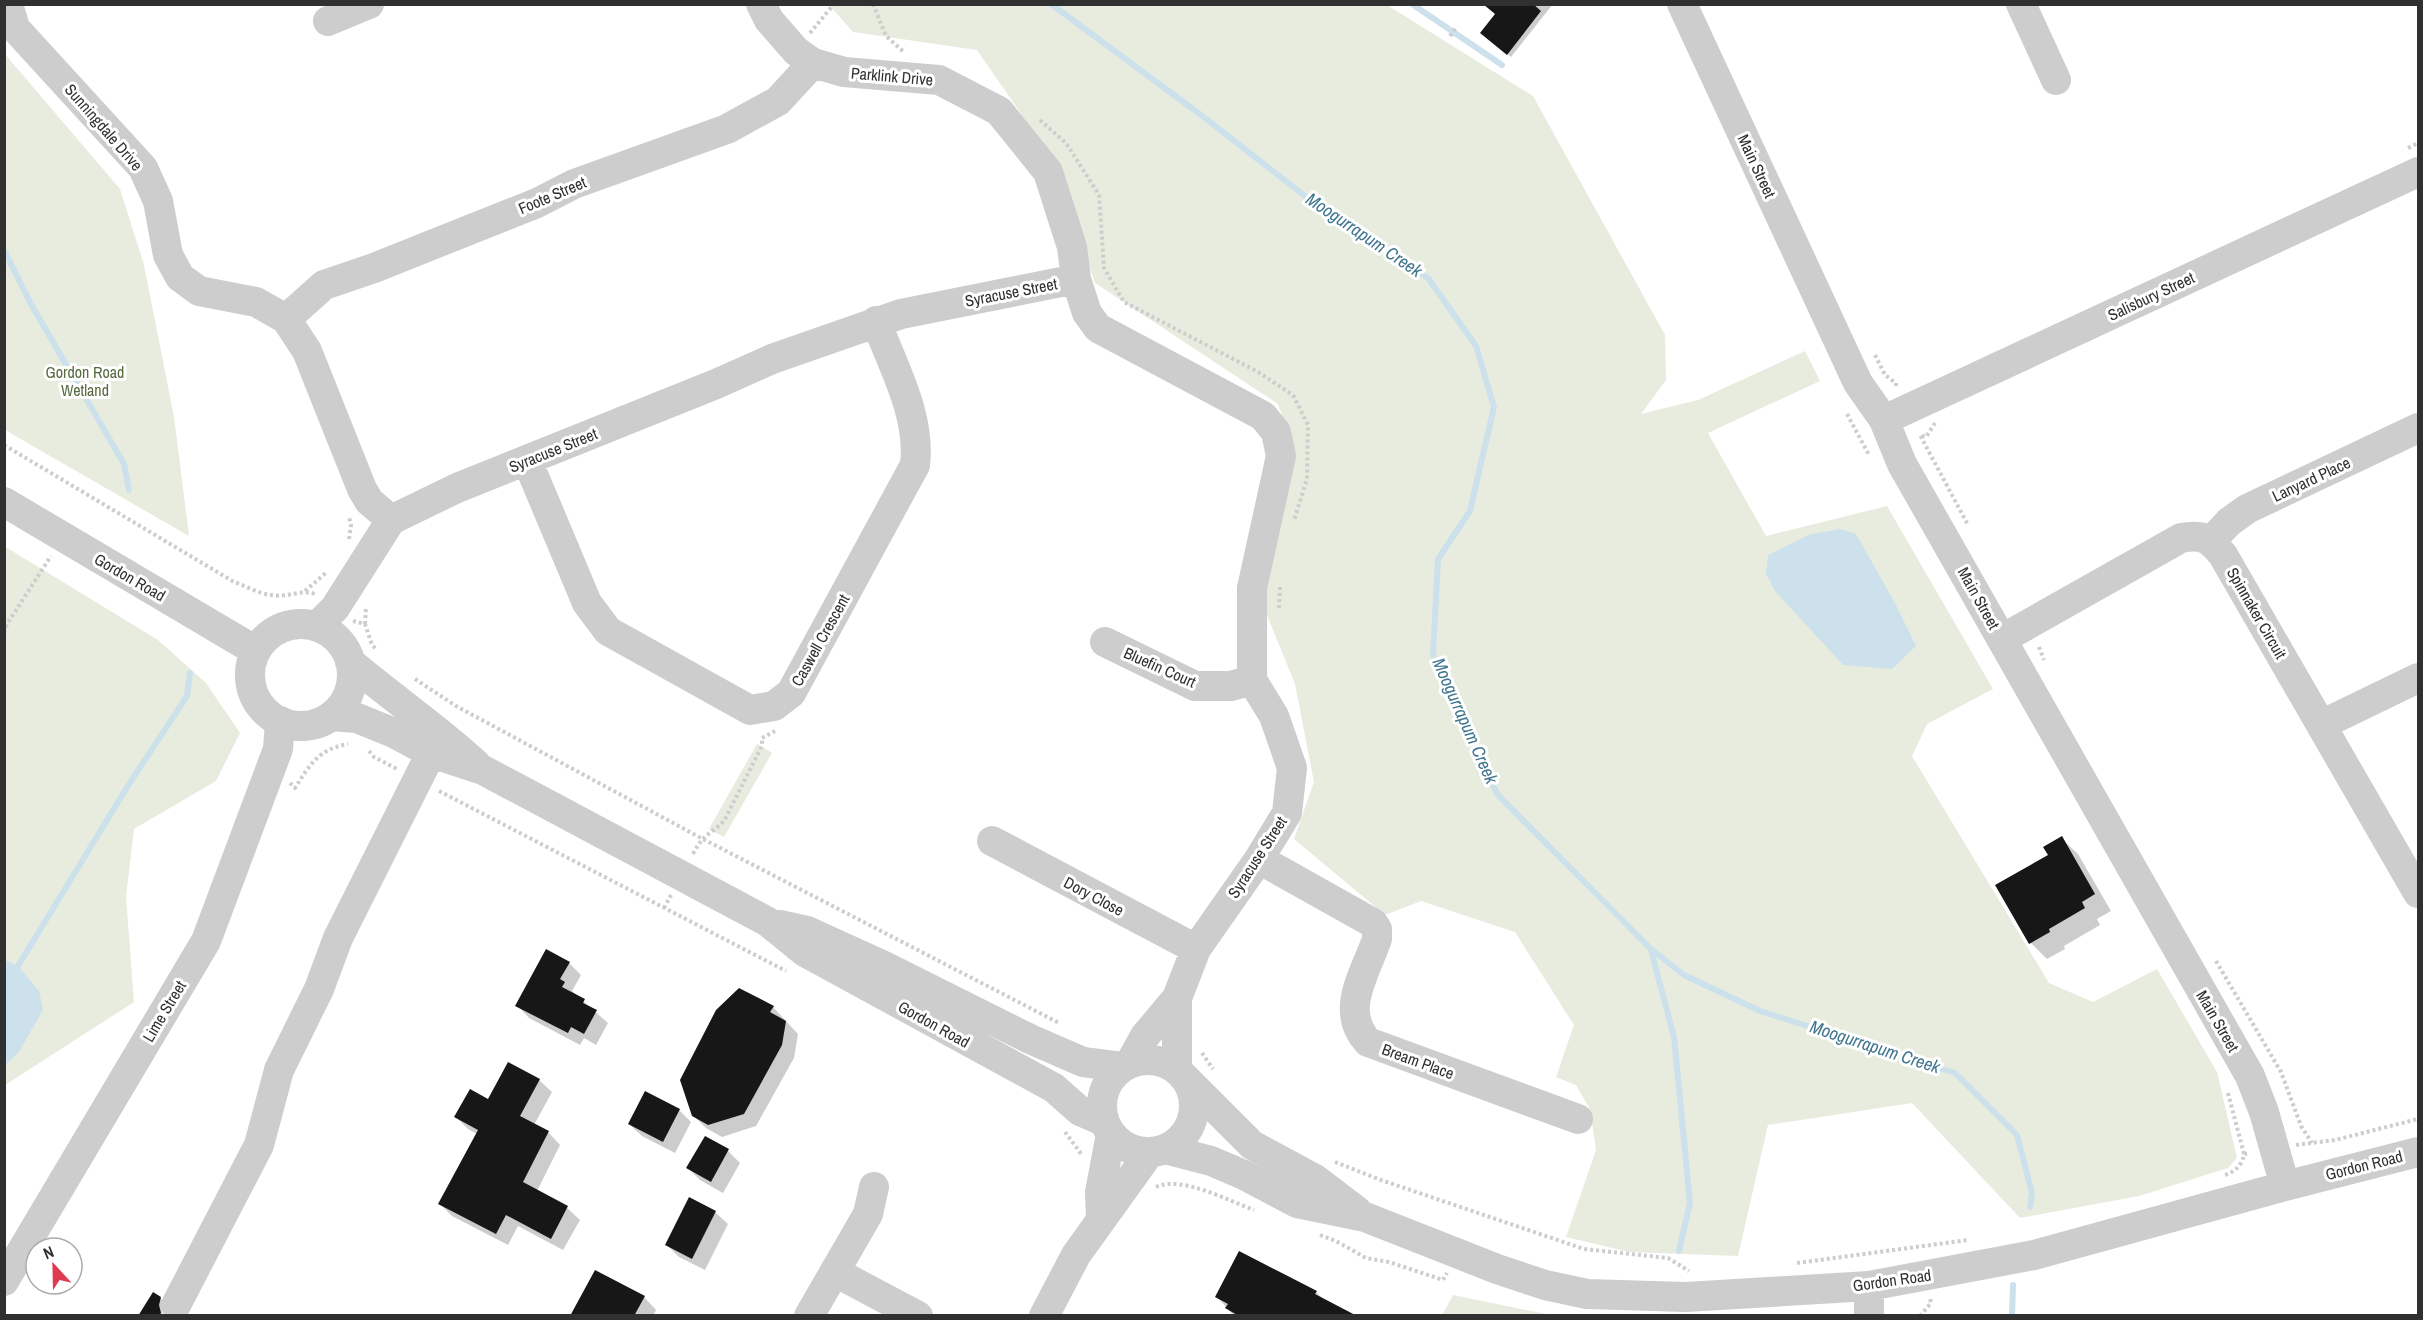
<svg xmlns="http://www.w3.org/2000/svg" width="2423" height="1320" font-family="'Archivo Narrow',sans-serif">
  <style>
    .green { fill: #e7ecdf }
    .water { fill: #cce1eb }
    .shadow { fill: #0003 }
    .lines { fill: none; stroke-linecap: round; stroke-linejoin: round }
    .stream { stroke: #cce1eb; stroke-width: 6 }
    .building { fill: #171717 }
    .path { stroke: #cdcdcd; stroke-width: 4; stroke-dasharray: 3 3; stroke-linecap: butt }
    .minor { stroke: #cdcdcd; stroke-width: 30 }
    .labels { text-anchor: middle; stroke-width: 6; stroke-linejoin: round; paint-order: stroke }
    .street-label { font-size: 16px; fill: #303030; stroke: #fff }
    .park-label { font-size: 16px; fill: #566a3f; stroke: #fff }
    .water-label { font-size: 18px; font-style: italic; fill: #417690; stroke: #fff }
  </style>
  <rect width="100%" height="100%" fill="#fff"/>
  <path class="green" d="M829,5H1387L1533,96L1665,335L1666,380L1641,414L1698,400L1805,351L1820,381L1708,433L1766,536L1887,506L1993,689L1927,724L1912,756L2049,983L2093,1002L2157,969L2217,1072L2237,1158L2228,1168L2139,1196L2020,1218L1912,1103L1768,1125L1738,1256L1629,1252L1566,1237L1596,1150L1590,1109L1576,1085L1556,1077L1574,1025L1515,932L1421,901L1385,915L1294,839L1314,782L1295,684L1258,593L1295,451L1278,404L1095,283L1051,157L977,50L853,32Z
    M4,53L120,189L144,265L174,417L189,536L5,430Z
    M4,546L158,640L206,683L240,733L216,781L134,829L126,897L134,1002L5,1085Z
    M757,744L772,753L724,837L709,829Z
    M1453,1295L1551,1315H1442Z"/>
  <path class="water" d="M1840,529L1856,534L1895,603L1916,646L1892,669L1843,665L1775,591L1766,574L1768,555L1811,534Z
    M5,960L18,966L39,991L43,1010L19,1052L5,1065Z"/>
  <path class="shadow" d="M1484,4H1553L1511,57L1485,36L1496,14Z
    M2061,838L2078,854L2111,911L2097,919L2100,925L2064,946L2065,949L2047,959L2031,943L2050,855Z
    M569,963L581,975L572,991L608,1023L596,1045L584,1038L580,1045L529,1018L517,1005Z
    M773,1007L798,1034L794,1058L756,1126L722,1137L706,1128L693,1115Z
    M539,1080L552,1092L534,1125L548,1132L560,1145L537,1191L567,1208L580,1220L563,1250L518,1226L508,1245L452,1216L440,1204L477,1134L468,1129L456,1117Z
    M679,1110L691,1122L675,1153L642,1136L629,1124Z
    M705,1138L728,1151L740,1163L723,1193L700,1180L688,1168Z
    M715,1212L728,1224L705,1270L679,1257L667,1245Z
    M1316,1292L1324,1300L1349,1316H1234L1217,1297Z
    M644,1297L656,1310L653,1316H572Z
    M160,1298L164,1302L162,1310L163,1316H139Z"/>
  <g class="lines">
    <path class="stream" d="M1051,4L1201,115L1319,207L1428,278L1476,346L1494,407L1470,511L1438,559L1433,655L1497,794L1651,949L1684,975L1760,1011L1955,1073L2017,1135L2032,1193L2030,1207
      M1412,4L1502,65
      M4,250L32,306L124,464L129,490
      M1651,950L1674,1037L1690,1203L1679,1251
      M4,980L18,966L129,784L187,696L190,673
      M2012,1316L2013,1285"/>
  </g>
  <path class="building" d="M1483,4H1533L1541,11L1507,55L1480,33L1495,14Z
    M2062,836L2095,894L2082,902L2085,908L2049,929L2050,932L2029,944L1995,885L2048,855L2043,847Z
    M546,949L570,962L560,979L565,982L562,987L585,999L583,1003L597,1010L584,1034L571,1027L568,1033L515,1006Z
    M739,988L774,1006L770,1012L786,1021L782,1045L744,1114L708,1125L692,1116L680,1080L716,1010Z
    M508,1062L540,1079L520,1116L549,1131L523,1182L568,1206L551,1239L506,1215L496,1234L438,1204L478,1130L454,1117L470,1089L488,1099Z
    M645,1091L680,1109L663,1142L628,1124Z
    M705,1136L729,1149L711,1182L686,1168Z
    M689,1197L716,1211L692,1259L665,1245Z
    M1239,1251L1317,1291L1315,1294L1357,1316H1239L1225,1308L1228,1304L1215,1297Z
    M595,1270L645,1296L634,1316H570Z
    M153,1292L161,1297L159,1305L161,1313L159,1316H138Z"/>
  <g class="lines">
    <path class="path" d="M873,4L886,36L905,53
      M810,33L834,4
      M1450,36L1457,26
      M1040,120L1066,143L1099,195L1104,268L1124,302L1258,372L1293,395L1308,425L1307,479L1294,520
      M2408,148L2418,143
      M1875,355L1885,375L1896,383V388
      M1847,414L1869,455
      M1935,423L1926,437L1920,435L1968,525
      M4,445L234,582C246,586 259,594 271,595C287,598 300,589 315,594
      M349,539L351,525L349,517
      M305,591L327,572
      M1279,608L1280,586
      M353,621L365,624L372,645L376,649
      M365,624L366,607
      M4,633L7,624L51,556
      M2039,647L2044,660
      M415,679L456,706L701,838L1059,1023
      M762,738L775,731
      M369,751L374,757L397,769
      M290,783L295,788C310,764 319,749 348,744
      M439,791L786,971
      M693,854C703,834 710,835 724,821L762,746V738
      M664,908L671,895
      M2216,961L2281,1072L2301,1126L2312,1143
      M1202,1053L1213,1069
      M2228,1093L2244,1154
      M1065,1132L1082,1155
      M2296,1145L2335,1140L2418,1119
      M1335,1162L1381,1180L1584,1249L1668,1258L1689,1271
      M2225,1175C2236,1171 2242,1165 2244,1154L2250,1153
      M1156,1187C1181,1175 1229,1201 1254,1210
      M1320,1235L1336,1241L1366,1258L1389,1262L1443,1280L1447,1273
      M1797,1263L1968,1240
      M1920,1316L1931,1303L1930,1298"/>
    <path class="minor" d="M8,4L15,28L143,168L158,201L168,255L180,277L199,291L256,302L286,319L307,351L362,489L369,501L391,520
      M761,4L769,20L796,51L813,63L844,72L939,80L999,111L1048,172L1072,247L1076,279
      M1682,4L1858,383L1884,420L1902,464L2250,1076L2264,1112L2285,1186
      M2021,4L2056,80
      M328,21L369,4
      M286,319L324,285L374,268L537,203L574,184L727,129L778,101L813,63
      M1884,420L2418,172
      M527,460L587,603L608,631L750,710L774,706L791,693L915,465C921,415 893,367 876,321
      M4,502L256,651
      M2211,541L2229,522L2247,509L2418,428
      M250 675a51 51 0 1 1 102 0a51 51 0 1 1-102 0Z
      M317,626L335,608L391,520L457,488L716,384L772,359L901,314L1076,279L1087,313L1098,328L1263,416L1276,432L1281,456L1252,588V680L1274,716L1292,768L1287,813L1259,859L1196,949L1177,998V1070
      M2002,639L2181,538C2203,534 2209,538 2223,555L2418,893
      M1105,642L1195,686H1231L1252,680
      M350,662C391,697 436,727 476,764
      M331,716L357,718L394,733L431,753L483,770L768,922L805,952L1054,1088L1080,1111L1103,1121
      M2321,725L2418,678
      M992,841L1196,949
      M1259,859L1373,923L1377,929V939C1365,974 1339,1011 1368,1042L1578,1119
      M780,925L807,931L886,967L1030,1039L1083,1062L1122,1067
      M1102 1106a46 46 0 1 1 92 0a46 46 0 1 1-92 0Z
      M1130,1063L1145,1036L1177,998
      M1185,1078L1252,1145L1315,1179L1357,1211
      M1165,1149L1211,1161L1244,1175L1297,1203L1365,1217L1497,1269L1545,1285L1587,1294L1686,1297L1869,1286L2034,1255L2285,1186L2418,1152
      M1101,1219L1100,1192L1111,1134
      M835,1272L918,1316
      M4,1281L206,941L278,749L280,721
      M1869,1286V1316
      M176,1305L259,1145L279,1070L319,989L338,938L431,753
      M809,1316L868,1214L874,1187
      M1044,1316L1076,1255L1150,1152"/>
  </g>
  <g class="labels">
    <g class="street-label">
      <text transform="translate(892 76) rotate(5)" y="6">Parklink Drive</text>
      <text transform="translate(104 127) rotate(49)" y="6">Sunningdale Drive</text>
      <text transform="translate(1757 166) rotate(65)" y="6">Main Street</text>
      <text transform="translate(552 195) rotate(-23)" y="6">Foote Street</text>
      <text transform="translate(1011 292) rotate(-11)" y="6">Syracuse Street</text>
      <text transform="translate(2151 296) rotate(-25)" y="6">Salisbury Street</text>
      <text transform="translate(553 450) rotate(-22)" y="6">Syracuse Street</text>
      <text transform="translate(2311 479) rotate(-25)" y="6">Lanyard Place</text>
      <text transform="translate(130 577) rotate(30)" y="6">Gordon Road</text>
      <text transform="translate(1979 598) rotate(61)" y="6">Main Street</text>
      <text transform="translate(2257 613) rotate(60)" y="6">Spinnaker Circuit</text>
      <text transform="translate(820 640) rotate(-61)" y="6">Caswell Crescent</text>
      <text transform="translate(1160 667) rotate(24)" y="6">Bluefin Court</text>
      <text transform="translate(1257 857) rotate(-57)" y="6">Syracuse Street</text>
      <text transform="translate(1094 896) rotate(28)" y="6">Dory Close</text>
      <text transform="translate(164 1011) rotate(-59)" y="6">Lime Street</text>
      <text transform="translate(2218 1021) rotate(60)" y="6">Main Street</text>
      <text transform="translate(934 1024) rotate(29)" y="6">Gordon Road</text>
      <text transform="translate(1418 1061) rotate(20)" y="6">Bream Place</text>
      <text transform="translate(2364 1165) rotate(-14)" y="6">Gordon Road</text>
      <text transform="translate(1892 1280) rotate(-8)" y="6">Gordon Road</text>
    </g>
    <g class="park-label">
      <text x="85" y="378">Gordon Road<tspan x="85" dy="18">Wetland</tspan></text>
    </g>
    <g class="water-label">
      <text transform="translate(1364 235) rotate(34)" y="6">Moogurrapum Creek</text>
      <text transform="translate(1465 721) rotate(66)" y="6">Moogurrapum Creek</text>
      <text transform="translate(1875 1047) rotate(18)" y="6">Moogurrapum Creek</text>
    </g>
  </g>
  <rect width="2423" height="1320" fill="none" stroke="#303030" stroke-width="12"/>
  <g transform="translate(54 1266) rotate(338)"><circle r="28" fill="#ffffff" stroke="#acacac" stroke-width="1.5"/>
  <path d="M0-4.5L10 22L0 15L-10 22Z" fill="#de3b53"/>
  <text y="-9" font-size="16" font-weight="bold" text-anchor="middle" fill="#303030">N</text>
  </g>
</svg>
